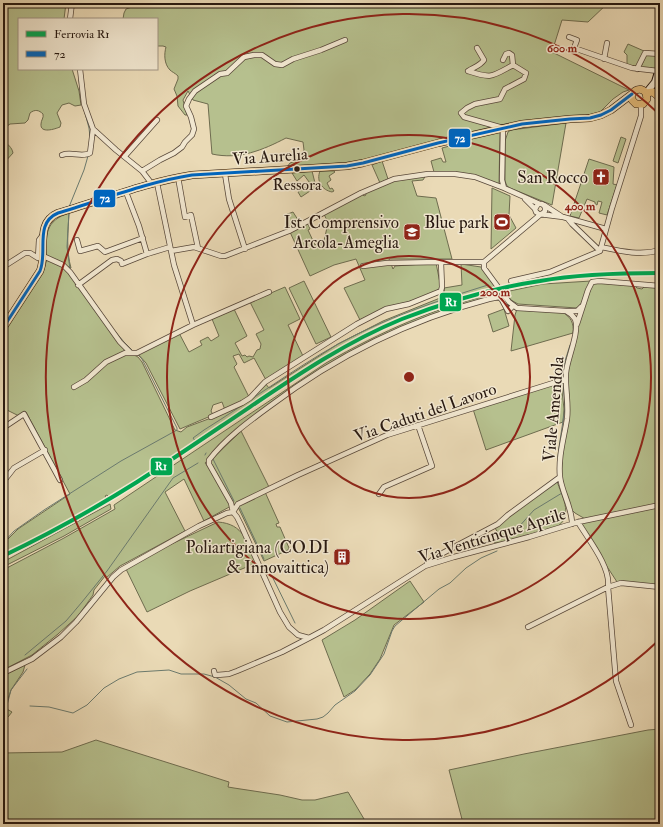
<svg xmlns="http://www.w3.org/2000/svg" width="663" height="827" font-family="'IM FELL Double Pica',serif">
  <style>
    .green { fill: #b6c08e; stroke: #6e6c4f }
    .lines { fill: none; stroke-linecap: round; stroke-linejoin: round }
    .stream { stroke: #6b7a6e; stroke-width: 1 }
    .street-casing { stroke: #58483a; stroke-width: 6 }
    .secondary-casing { stroke: #271810; stroke-width: 8 }
    .primary-casing { stroke: #271810; stroke-width: 8 }
    .street { stroke: #f1e7d0; stroke-width: 4.5 }
    .secondary { stroke: #f1e7d0; stroke-width: 6 }
    .primary { stroke: #e5bd7b; stroke-width: 7 }
    .bus-1-casing { stroke: #f1e7d0; stroke-width: 6 }
    .bus-1 { stroke: #0065bd; stroke-width: 3 }
    .rail-1-casing { stroke: #f1e7d0; stroke-width: 7 }
    .rail-1 { stroke: #00a651; stroke-width: 4 }
    .ring { fill: none; stroke: #8f2418; stroke-width: 2 }
    .bus-dot { fill: #271810; stroke: #f1e7d0; stroke-width: 1.5 }
    .labels { text-anchor: middle; stroke-width: 3; stroke-linejoin: round; paint-order: stroke }
    .bus-label { font-size: 16px; fill: #271810; stroke: #f1e7d0 }
    .street-label { font-size: 17px; fill: #271810; stroke: #f1e7d0 }
    .poi-label { font-size: 17px; fill: #271810; stroke: #f1e7d0; text-anchor: end }
    .centre { fill: #8f2418; stroke: #f1e7d0; stroke-width: 2 }
    .ring-label { font-size: 12px; text-anchor: middle; font-weight: bold; fill: #8f2418; stroke: #f1e7d0; stroke-width: 3; stroke-linejoin: round; paint-order: stroke }
    .line-badge { stroke: #f1e7d0; stroke-width: 1.5 }
    .badge-label { font-size: 11px; text-anchor: middle; font-weight: bold; fill: #fff }
  </style>
  <rect width="100%" height="100%" fill="#eadab6"/>
  <filter id="stains"><feTurbulence type="fractalNoise" baseFrequency=".005" numOctaves="4"/><feColorMatrix values="0 0 0 0 .2 0 0 0 0 .09 0 0 0 0 .02 0 0 0 .5 -.17"/></filter>
  <radialGradient id="worn" r=".72"><stop offset=".6" stop-color="#630" stop-opacity="0"/><stop offset="1" stop-color="#630" stop-opacity=".3"/></radialGradient>
  <path class="green" d="M3,3H66L64,19H19V69H72L79,91L81,105L75,106L69,103L62,105L57,113L61,123L60,127C55,129 40,134 41,124C41,120 44,118 43,114C39,110 35,109 30,113L28,120L25,123L10,124L3,129Z
    M144,3H608L588,22L562,20L552,52L629,90L623,92L613,99L600,112L584,116H578L353,162L287,167L290,163L301,159L304,150L303,142L286,138C263,150 239,160 212,154L208,104L193,100L188,91L183,100L187,115H185L178,106L177,96L174,89L178,79V76C175,73 172,72 170,70C164,64 164,54 166,47L163,46H157V19H123L124,13L126,9Z
    M628,44L644,51L637,68L627,65V55L624,52Z
    M647,53L660,56L656,70L640,69Z
    M566,123L552,205L510,188L507,186L505,181V141L508,132L511,130Z
    M500,132L499,184L449,172H434L431,161L441,158L443,162H446L442,148L457,144L456,140Z
    M621,137L626,139L618,163L613,161Z
    M3,140C7,144 12,147 13,153L3,164Z
    M589,159L614,167L613,184L617,185L607,215L599,213L602,202L598,201L597,205L595,204V202L587,199L579,218L570,216Z
    M382,161L388,179L380,183L372,165Z
    M312,171L316,187L301,197L298,192L305,187L307,190L312,186L304,175L297,181L292,173Z
    M320,171H334L335,172L329,176L331,180L327,183L330,189L332,188L334,191L332,192C322,190 316,181 320,171Z
    M426,175L423,180L412,181L417,196L436,198L452,259H389L393,269L395,266L436,263L441,288L423,298L385,308L360,320L344,288L365,280L356,259L334,265L310,276L290,232L308,224L310,229L308,230L315,245L324,241L328,223L324,214L362,194L364,196L366,195L365,192L395,179Z
    M492,188L510,196L509,215L516,228L491,249Z
    M293,212L300,223L295,226L294,224L287,227L285,215Z
    M69,213C68,231 66,251 71,268L46,257C46,234 45,221 69,213Z
    M47,259L61,265L67,270L132,354L138,357L142,362L175,430L181,432L187,427L211,418L243,405L265,383L269,388L338,344L383,321L445,296L444,288L462,285L461,264L481,267L496,287C473,293 450,299 428,307C389,322 352,341 317,361L109,497L107,495L105,496L107,499L49,532L3,554V544L18,529L70,494L26,412L19,416L3,408V332L44,269Z
    M304,281L331,337L316,344L289,288Z
    M591,281C585,290 585,302 577,308L518,304L511,300L505,292L543,284Z
    M593,283L633,284L637,288L642,289L646,285L660,286V504L587,520L575,513L570,508L561,477V452L567,419L566,376L576,328Z
    M285,287L300,319L288,325L303,356L266,380L254,358L244,363L239,354L233,356L237,364L234,367L249,397L225,410L222,402L213,405L211,411L213,415L180,429L146,363L137,353L179,333L189,352L202,345L200,341L208,337L211,341L219,336L212,319L234,309L247,336L235,343L242,356L245,355L247,357L249,356L253,357L257,350L260,349L261,344L256,334L264,330L250,302Z
    M499,293L510,307L509,309L499,297L405,326L293,387L219,448L205,463L214,474L231,506L204,521L184,479L165,492L185,531L120,566L106,578L105,576L94,590L93,595L78,616L58,634L32,655L3,670V570L64,538L115,509L114,505L326,363C380,332 438,306 499,293Z
    M504,309L509,326L493,332L488,315Z
    M517,309L562,312C571,317 574,323 573,333L511,351L515,315Z
    M561,382L564,409L563,422L486,450L473,409Z
    M241,431L269,487L234,505L210,463L211,460Z
    M557,481C561,495 574,515 558,526L510,541L495,543L494,540L500,536L495,528L508,516Z
    M265,492L279,523L276,524L277,527H280L289,548L288,550L264,561L238,507L239,505Z
    M110,504L111,509L64,536L3,567V562Z
    M660,507V588L619,585L578,522Z
    M218,522C244,524 247,542 256,563L190,591L147,612L126,569L161,549Z
    M410,581L424,602L394,625L380,659L370,674L355,690L344,697L322,640L355,620Z
    M25,665L23,672L11,690L5,708L12,712L8,717L3,718V676Z
    M660,729V824H453L463,823L449,770L524,754L648,730Z
    M96,740L229,782L228,787L234,788L280,795L302,800H315L348,792L367,824H3V753L62,752Z"/>
  <g class="lines">
    <path class="stream" d="M79,80L81,98L89,128L90,137
      M69,207L84,170L88,156
      M69,212L67,247L70,269
      M114,330L124,342L133,351
      M563,377L565,361L570,345
      M196,442L193,438L204,430C249,402 292,370 338,344C386,318 436,301 488,285
      M205,455L206,453
      M558,457L559,447L565,408L563,383
      M213,459L234,501
      M240,508L264,559
      M507,540L534,510L562,493
      M3,543L14,531L44,510L121,461L177,430V428L142,359L137,354
      M268,568L295,623
      M25,655L66,621L82,602L107,571L173,478L198,463
      M30,706L49,707L73,713L87,705L104,688L119,679L137,672L169,670L181,674H204L215,677L229,685L246,699L256,703L270,716L287,722L317,719L323,717L328,713L335,705L355,691L370,675L384,654L392,631L395,626L439,589L450,583L466,568L481,558L497,551
      M3,710L6,709L11,690L27,669"/>
    <defs>
      <path id="street" d="M70,19L72,3
        M569,37L577,40L574,48L632,68L658,71
        M604,59L607,43
        M503,60L506,54L509,53L512,55L513,65
        M80,69L84,104L93,129L116,150L142,171L152,184
        M637,69L645,53L660,54
        M468,71C492,79 491,77 513,65L526,73L524,79L505,89L500,99L475,104L467,108L461,113L464,117L503,128L502,180L504,188
        M468,71C474,67 480,66 484,60L477,48
        M62,155C71,151 82,158 90,153L93,129
        M125,156L157,120
        M142,171L160,160L174,153L182,147L185,142L192,135L194,129L191,117L186,106L189,99L195,91L220,74L227,73L244,57L254,55H262L275,64L282,65L293,59L321,50L345,40
        M225,174L229,199L245,249
        M178,177L185,217L191,215L198,248
        M157,183L174,265L193,325
        M126,192L139,226L147,254
        M525,199L535,209
        M544,205L561,216
        M542,214L545,211V207L542,204H538L535,209L536,212L539,214L563,217L606,229
        M568,219L572,224L600,251
        M77,240L80,251L98,246L105,252L143,238
        M601,247C620,251 641,256 660,250
        M171,251L194,247L221,256H225L289,231L361,193L394,179L428,174H455L475,177L504,188L540,204
        M600,251L612,208L641,116V105
        M43,256L63,265L70,272L120,342L130,352
        M484,262V268L509,302L517,308L566,311C570,313 573,316 575,319C580,332 567,359 566,373C565,388 569,404 567,419C564,438 558,457 560,477C562,493 572,507 572,524
        M484,262L541,214
        M363,266L387,263L441,262
        M3,267L25,253H30L38,258L39,240L42,236
        M511,281L550,272L600,251
        M78,285L112,260L117,259L121,261L122,264L147,254L170,247
        M566,311H577L581,307
        M577,324L588,290L592,282L599,281L660,286
        M74,387L86,380L106,362L125,353H137L193,325L269,292
        M211,417L242,403L250,398L265,382L357,324L386,309L409,304L441,291L442,287L441,262H484
        M3,428L24,414L60,480
        M3,482L14,468L45,450
        M379,494L384,487L432,466L418,425
        M233,512L237,517L241,525L280,612L289,627L298,635L309,638L324,630L425,566L454,557L529,537L578,522L660,505
        M233,512L231,503L209,464V460C225,439 248,422 270,406C336,356 409,320 489,299L499,297L502,300L508,311L513,306
        M233,512L238,504L298,475L387,435L566,379
        M427,564L439,555L498,524L508,515L560,477
        M528,627L608,587C611,567 588,539 578,522
        M214,671L215,675H217L229,674L237,671L282,652L309,638
        M3,673L32,659L61,637L76,622L113,577L121,570L199,526L227,513L233,512
        M631,725L616,681L608,587L621,583L660,587"/>
      <path id="secondary" d="M646,93L655,82L660,65"/>
      <path id="primary" d="M646,93L647,99L643,104H636L632,100V94C636,88 642,88 646,93L653,92L660,98
        M3,328L40,271C48,252 34,223 58,213C102,200 147,182 192,175L347,166L363,163L438,143L522,124L570,119L590,118L601,115L611,110L632,94"/>
    </defs>
    <use href="#street" class="street-casing"/>
    <use href="#secondary" class="secondary-casing"/>
    <use href="#primary" class="primary-casing"/>
    <use href="#street" class="street"/>
    <use href="#secondary" class="secondary"/>
    <use href="#primary" class="primary"/>
    <defs>
      <path id="bus-1" d="M3,328L40,271C48,252 34,223 58,213C102,200 147,182 192,175L347,166L363,163L438,143L522,124L570,119L590,118L601,115L611,110L632,94"/>
    </defs>
    <use href="#bus-1" class="bus-1-casing"/>
    <use href="#bus-1" class="bus-1"/>
    <defs>
      <path id="rail-1" d="M3,556C49,534 94,509 137,482C165,464 192,446 220,427C279,388 336,346 402,319C446,302 493,288 540,281C579,274 620,273 660,273"/>
    </defs>
    <use href="#rail-1" class="rail-1-casing"/>
    <use href="#rail-1" class="rail-1"/>
  </g>
  <g class="ring">
    <circle cx="409" cy="377" r="121"/>
    <circle cx="409" cy="377" r="242"/>
    <path d="M659 640A363 363 0 1 1 659 114"/>
  </g>
  <defs>
    <symbol id="church-square" viewBox="-11 -11 22 22"><rect x="-9" y="-9" width="18" height="18" rx="4" fill="#8f2418" stroke="#f1e7d0"/><path d="M-1.2-6h2.4v3.5h3.3v2.4h-3.3V6h-2.4V-.1h-3.3v-2.4h3.3Z" fill="#fff"/></symbol>
    <symbol id="stadium-square" viewBox="-11 -11 22 22"><rect x="-9" y="-9" width="18" height="18" rx="4" fill="#8f2418" stroke="#f1e7d0"/><path d="M0-5a6.5 5 0 1 0 0 10a6.5 5 0 1 0 0-10ZM-3.5-1.8h7v3.6h-7Z" fill="#fff"/></symbol>
    <symbol id="school-square" viewBox="-11 -11 22 22"><rect x="-9" y="-9" width="18" height="18" rx="4" fill="#8f2418" stroke="#f1e7d0"/><path d="M0-5L7-2L0 1L-7-2ZM-4 1L0 2.5L4 1V4Q0 6-4 4Z" fill="#fff"/></symbol>
    <symbol id="building-square" viewBox="-11 -11 22 22"><rect x="-9" y="-9" width="18" height="18" rx="4" fill="#8f2418" stroke="#f1e7d0"/><path d="M-4-6H4V6H1V3H-1V6H-4ZM-2.5-4.3h1.7v1.8h-1.7ZM.8-4.3h1.7v1.8H.8ZM-2.5-1h1.7V.8h-1.7ZM.8-1h1.7V.8H.8Z" fill="#fff"/></symbol>
  </defs>
  <g fill-rule="evenodd">
    <use href="#church-square" x="591" y="167" width="20" height="20"/>
    <use href="#stadium-square" x="492" y="212" width="20" height="20"/>
    <use href="#school-square" x="402" y="222" width="20" height="20"/>
    <use href="#building-square" x="332" y="547" width="20" height="20"/>
  </g>
  <circle class="bus-dot" cx="297" cy="169" r="3.5"/>
  <g class="labels">
    <g class="bus-label">
      <text x="297" y="190">Ressora</text>
    </g>
    <g class="street-label">
      <text transform="translate(270 156) rotate(-4)" y="6">Via Aurelia</text>
      <text transform="translate(553 409) rotate(-85)" y="6">Viale Amendola</text>
      <text transform="translate(425 412) rotate(-19)" y="6">Via Caduti del Lavoro</text>
      <text transform="translate(492 535) rotate(-17)" y="6">Via Venticinque Aprile</text>
    </g>
    <g class="poi-label">
      <text x="588" y="183">San Rocco</text>
      <text x="399" y="228">Ist. Comprensivo<tspan x="399" dy="20">Arcola-Ameglia</tspan></text>
      <text x="489" y="228">Blue park</text>
      <text x="329" y="553">Poliartigiana (CO.DI<tspan x="329" dy="20">&amp; Innovaittica)</tspan></text>
    </g>
  </g>
  <circle cx="409" cy="377" r="6" class="centre"/>
  <g class="ring-label">
    <text x="562" y="52">600 m</text>
    <text x="580" y="210">400 m</text>
    <text x="495" y="296">200 m</text>
  </g>
  <g class="line-badge">
    <rect x="448" y="128" width="23" height="20" rx="4" fill="#0065bd"/>
    <rect x="93" y="189" width="23" height="19" rx="4" fill="#0065bd"/>
    <rect x="439" y="292" width="23" height="20" rx="4" fill="#00a651"/>
    <rect x="150" y="457" width="23" height="19" rx="4" fill="#00a651"/>
  </g>
  <g class="badge-label">
    <text x="460" y="142">72</text>
    <text x="105" y="202">72</text>
    <text x="451" y="306">R1</text>
    <text x="161" y="470">R1</text>
  </g>
  <rect width="663" height="827" fill="none" stroke="#eadab6" stroke-width="16"/>
  <rect x="4" y="4" width="655" height="819" fill="none" stroke="#271810" stroke-width="2"/>
  <rect x="8" y="8" width="647" height="811" fill="none" stroke="#271810"/>
  <rect x="18" y="18" width="140" height="52" fill="#f1e7d0" stroke="#a09483"/>
  <rect x="26" y="31" width="20" height="6" fill="#00a651" stroke="#a09483"/>
  <text x="54" y="38" font-size="12" fill="#271810">Ferrovia R1</text>
  <rect x="26" y="51" width="20" height="6" fill="#0065bd" stroke="#a09483"/>
  <text x="54" y="58" font-size="12" fill="#271810">72</text>
  <rect width="100%" height="100%" filter="url(#stains)"/>
  <rect width="100%" height="100%" fill="url(#worn)"/>
</svg>
